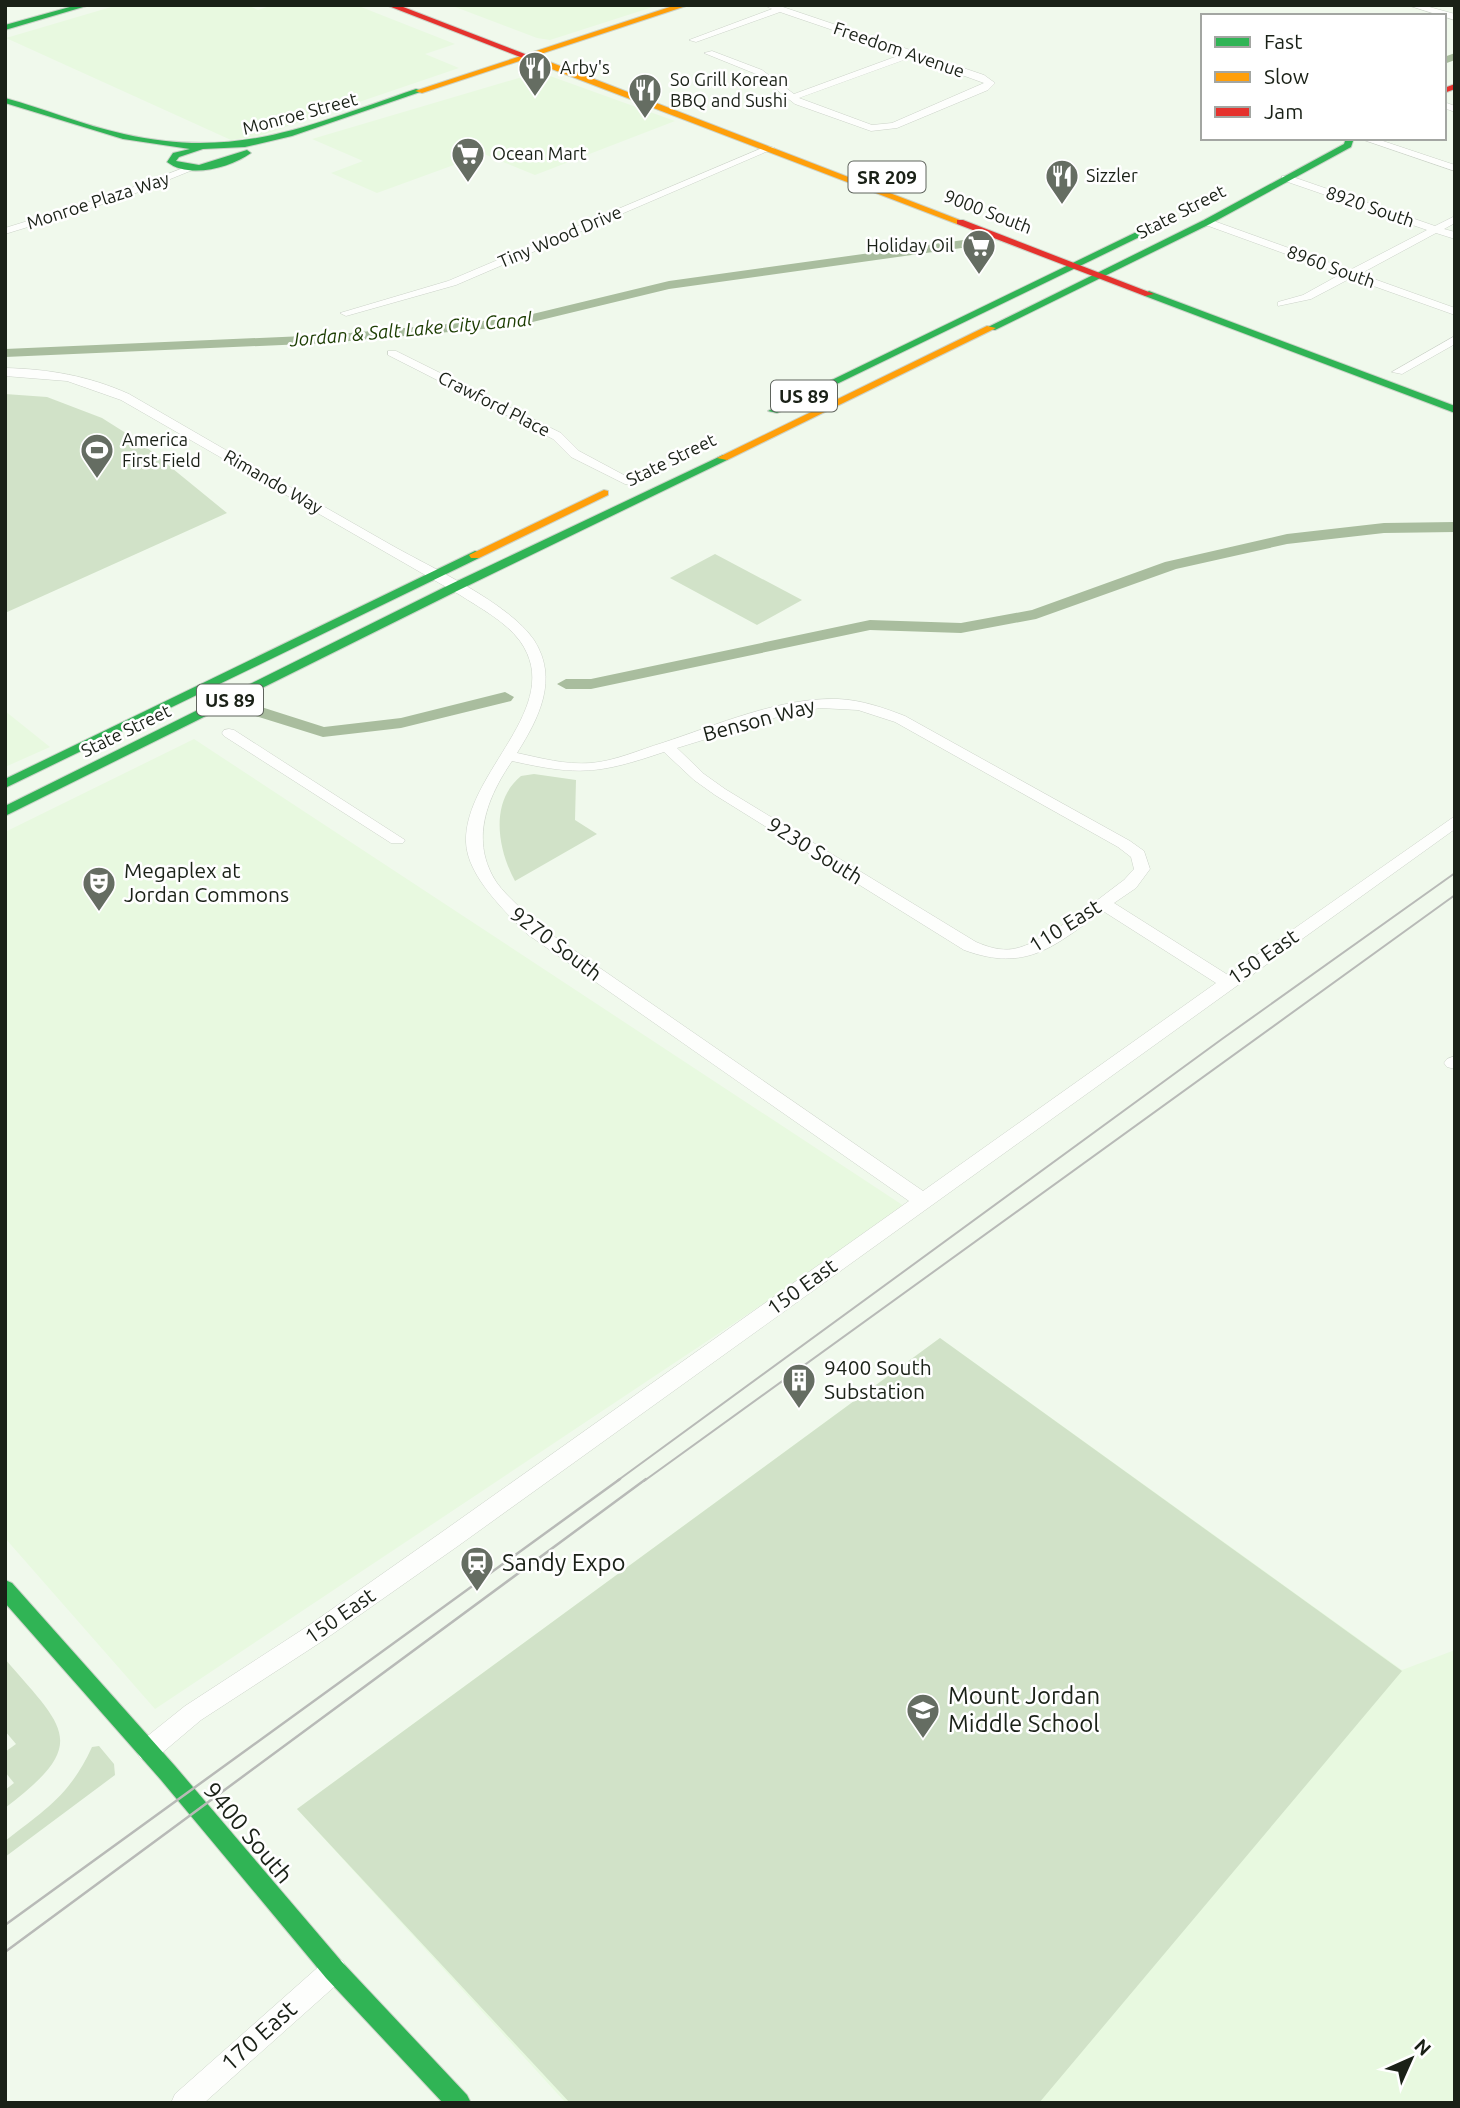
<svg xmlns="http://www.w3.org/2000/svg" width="1460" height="2108" font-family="Ubuntu,sans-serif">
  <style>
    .built { fill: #e8f9e0 }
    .green { fill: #d1e2c8 }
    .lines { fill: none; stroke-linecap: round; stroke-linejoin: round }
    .canal { fill: #a9bd9e; fill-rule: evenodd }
    .street-casing { stroke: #ccd3c9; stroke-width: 1 }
    .fast-casing { stroke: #ccd3c9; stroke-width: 2 }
    .slow-casing { stroke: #ccd3c9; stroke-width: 2 }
    .jam-casing { stroke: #ccd3c9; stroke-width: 2 }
    .street { fill: #fdfefc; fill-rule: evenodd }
    .fast { fill: #30b455; fill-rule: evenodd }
    .slow { fill: #ff9f0a; fill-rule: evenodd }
    .jam { fill: #e5322d; fill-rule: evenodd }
    .tram-far1 { stroke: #b8bab7; stroke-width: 2 }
    .tram { stroke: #b8bab7; stroke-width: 2.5 }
    .labels { text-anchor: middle; stroke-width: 5; stroke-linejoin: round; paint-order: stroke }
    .far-street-label { font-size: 18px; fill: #1a2117; stroke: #fff }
    .far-poi-label { font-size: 18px; fill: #1a2117; stroke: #fff; text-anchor: start }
    .shield { fill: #fff; stroke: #5f645d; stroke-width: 2 }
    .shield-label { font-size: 19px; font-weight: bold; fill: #1a2117 }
    .far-water-label { font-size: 19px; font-style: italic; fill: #1c3d02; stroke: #fff }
    .street-label { font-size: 21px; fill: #1a2117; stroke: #fff }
    .poi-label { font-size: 21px; fill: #1a2117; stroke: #fff; text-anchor: start }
    .near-poi-label { font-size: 24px; fill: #1a2117; stroke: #fff; text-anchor: start }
    .near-street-label { font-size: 24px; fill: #1a2117; stroke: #fff }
  </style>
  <rect width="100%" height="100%" fill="#f0f9ec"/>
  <path class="built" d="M118,5H247L258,10L273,5H356L455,44L425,54L459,68L259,136L231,140L6,38Z
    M450,5H659L550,40L537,38Z
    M539,72L675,121L535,175L484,154L377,193L331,173L363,161L312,139Z
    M5,711L50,747L5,767Z
    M194,739L907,1208L155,1709L5,1538V832Z
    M940,1338L1402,1670L1455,1650V2103H566L297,1809Z"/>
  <path class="green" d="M5,394L47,397L102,418L140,442L227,513L5,613Z
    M715,554L802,600L757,625L670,578Z
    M534,774L576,780L575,820L597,834L515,881C498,850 489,802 521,776Z
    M940,1338L1402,1671L1039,2103H570L297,1809Z
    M5,1659C65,1729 91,1743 5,1808V1790L14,1783L5,1772V1752L16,1744L5,1731Z
    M99,1746L114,1764L115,1775L5,1857V1841C46,1809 70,1795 92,1747Z"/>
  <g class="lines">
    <path class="canal" d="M1455,53V60L1444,64V57Z
      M978,238L983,239V245L669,289L516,326L327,343L5,357V349L327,335L516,318L669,281Z
      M1455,522V532L1384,533L1287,544L1176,569L1036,619L961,633L870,630L591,689H566L557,684L566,679H591L870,620L961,623L1032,610L1165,562L1287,534L1384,523Z
      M505,692L514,697L511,701L401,728L323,737L249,714L246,710L255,705L324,727L401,718Z"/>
    <defs>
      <path id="street" d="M764,5L783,7L984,75L995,83L988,90L897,128L871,131L795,104L756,74L704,53L712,51L762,70L794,94L903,54L780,12L696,42L689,40L772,9ZM912,57L984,83L892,123L872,125L799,98Z
        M1407,5H1422L1455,14V20Z
        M1444,102L1455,106V112L1444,108Z
        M1358,138H1374L1455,165V171Z
        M767,146L775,148L456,285L346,316L340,313L448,281Z
        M186,167L195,169L126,197L5,234V228L118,193Z
        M1282,176H1290L1435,226L1455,216V223L1444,229L1455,232V239L1436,233L1360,274L1455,308V315L1351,278L1311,299L1278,306V302L1303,295L1341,274L1203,224V220H1211L1350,270L1427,230L1282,180Z
        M1455,336V344L1402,374L1392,372Z
        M388,351H396L561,433L579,451L635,481L633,484H625L571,457L553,439L388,355Z
        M5,368C49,369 89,376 129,394C217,445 305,496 393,546C432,568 509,603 534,640C559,679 539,718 517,753C541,758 565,765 591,763C615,761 639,750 662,743C717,725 780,697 838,699C862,700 884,708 905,716L1130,841L1144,851L1150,869L1136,888L1114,903L1228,975L1455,816V829L458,1546L324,1640L201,1720L156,1758L148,1761L140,1758L136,1750L140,1742L185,1706L308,1626L442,1532L909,1201L527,934C505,911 467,876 466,842C464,772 567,707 520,641C505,621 480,608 460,595L121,400L67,381L5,376ZM820,708L858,710L895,722L1118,847L1131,857L1134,869L1124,880C1098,899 1044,944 1013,949C1000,951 988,947 976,942L725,789L704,774L677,748L784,715ZM664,752L694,780L715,795L964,950C1027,973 1054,946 1103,911L1216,983L923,1191L539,926C526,912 508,898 497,883C469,841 487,798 512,761C579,776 599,774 664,752Z
        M229,729L234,730L405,840L403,843H391L224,736L222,733L224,730Z
        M1455,1056V1069L1447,1067L1444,1063L1447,1059Z
        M334,1957L343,1961L347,1970L343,1979L204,2103H171L175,2094L325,1961Z"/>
      <path id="fast" d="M77,5H90L5,30V25Z
        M416,89L423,91L292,136L245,147L203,149L179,157L176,161L199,165L247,150L251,153C230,168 189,179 167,162L173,153L190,149L123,139L5,103V98C45,109 83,125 124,134C238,160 310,125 416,89Z
        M1346,138H1354L1351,147L1210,224L995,330L986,328L1204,220L1344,144Z
        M1155,223L1160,226L1158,228L777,413L768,411Z
        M1149,291L1455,406V413L1145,296L1144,294Z
        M723,455L729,458L727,460L459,590L5,816V806L451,584Z
        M475,551L479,552V558L5,788V779Z
        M5,1580L12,1583L175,1766L342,1962L467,2095L471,2103H443L326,1978L161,1780L5,1603Z"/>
      <path id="slow" d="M676,5H689L422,93L415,91Z
        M536,59H542L965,222L957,224L536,63Z
        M987,326L996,328L727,460L717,458Z
        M604,490L608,491V495L479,558H471L469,555Z"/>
      <path id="jam" d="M386,5H398L543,61L536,63Z
        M1455,84V89L1444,93V88Z
        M957,220H963L1154,294L1145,296L957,224Z"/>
    </defs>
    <use href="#street" class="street-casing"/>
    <use href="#fast" class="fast-casing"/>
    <use href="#slow" class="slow-casing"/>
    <use href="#jam" class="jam-casing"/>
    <use href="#street" class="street"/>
    <use href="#fast" class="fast"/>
    <use href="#slow" class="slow"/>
    <use href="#jam" class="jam"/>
    <path class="tram-far1" d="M617,1481L1222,1039L1455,873
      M644,1481L1455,895"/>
    <path class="tram" d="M5,1925L620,1479
      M5,1952L646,1479"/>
  </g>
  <defs>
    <symbol id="restaurant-pin" viewBox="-11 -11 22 30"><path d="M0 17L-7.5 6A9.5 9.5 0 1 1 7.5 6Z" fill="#656d62" stroke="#fff"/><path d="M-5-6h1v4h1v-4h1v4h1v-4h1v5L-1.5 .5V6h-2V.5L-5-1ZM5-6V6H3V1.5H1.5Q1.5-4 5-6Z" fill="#fff"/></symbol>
    <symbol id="supermarket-pin" viewBox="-11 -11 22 30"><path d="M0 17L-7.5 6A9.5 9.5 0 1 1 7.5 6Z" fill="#656d62" stroke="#fff"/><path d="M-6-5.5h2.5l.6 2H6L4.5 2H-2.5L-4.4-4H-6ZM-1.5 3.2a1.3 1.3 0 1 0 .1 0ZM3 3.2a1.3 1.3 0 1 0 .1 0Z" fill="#fff"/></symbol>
    <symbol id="stadium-pin" viewBox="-11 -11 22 30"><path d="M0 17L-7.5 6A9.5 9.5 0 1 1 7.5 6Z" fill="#656d62" stroke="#fff"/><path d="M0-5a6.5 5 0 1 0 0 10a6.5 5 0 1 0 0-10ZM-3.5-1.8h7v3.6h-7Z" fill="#fff"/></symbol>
    <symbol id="theatre-pin" viewBox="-11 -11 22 30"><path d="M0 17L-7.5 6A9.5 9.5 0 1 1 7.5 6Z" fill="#656d62" stroke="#fff"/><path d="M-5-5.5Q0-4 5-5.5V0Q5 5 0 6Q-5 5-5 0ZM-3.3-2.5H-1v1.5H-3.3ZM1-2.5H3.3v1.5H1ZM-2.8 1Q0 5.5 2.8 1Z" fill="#fff"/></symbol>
    <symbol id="building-pin" viewBox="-11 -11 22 30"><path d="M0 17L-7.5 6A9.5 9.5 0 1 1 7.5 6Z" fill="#656d62" stroke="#fff"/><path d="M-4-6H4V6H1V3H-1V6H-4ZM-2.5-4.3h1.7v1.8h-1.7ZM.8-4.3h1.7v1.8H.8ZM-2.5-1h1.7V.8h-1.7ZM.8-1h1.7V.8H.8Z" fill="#fff"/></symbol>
    <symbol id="station-pin" viewBox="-11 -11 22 30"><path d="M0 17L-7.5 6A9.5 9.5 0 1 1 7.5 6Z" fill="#656d62" stroke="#fff"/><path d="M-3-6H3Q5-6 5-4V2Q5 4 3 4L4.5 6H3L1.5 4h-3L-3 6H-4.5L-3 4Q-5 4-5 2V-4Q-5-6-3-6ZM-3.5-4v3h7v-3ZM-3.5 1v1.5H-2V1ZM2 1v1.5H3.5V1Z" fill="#fff"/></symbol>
    <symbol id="school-pin" viewBox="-11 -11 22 30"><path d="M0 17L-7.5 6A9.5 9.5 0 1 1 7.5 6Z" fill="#656d62" stroke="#fff"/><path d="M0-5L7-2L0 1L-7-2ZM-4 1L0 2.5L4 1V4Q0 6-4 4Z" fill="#fff"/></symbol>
  </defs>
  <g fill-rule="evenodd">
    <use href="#restaurant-pin" x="516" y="49" width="38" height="52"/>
    <use href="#restaurant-pin" x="626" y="71" width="38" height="52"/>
    <use href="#supermarket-pin" x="449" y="135" width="38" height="52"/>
    <use href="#restaurant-pin" x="1043" y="157" width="38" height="52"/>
    <use href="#supermarket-pin" x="960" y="227" width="38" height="52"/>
    <use href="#stadium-pin" x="78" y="431" width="38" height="52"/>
    <use href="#theatre-pin" x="80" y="864" width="38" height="52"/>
    <use href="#building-pin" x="780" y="1361" width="38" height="52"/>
    <use href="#station-pin" x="458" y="1544" width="38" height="52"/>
    <use href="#school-pin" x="904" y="1691" width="38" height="52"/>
  </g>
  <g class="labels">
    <g class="far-street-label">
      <text transform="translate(899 50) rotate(19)" y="6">Freedom Avenue</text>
      <text transform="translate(300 114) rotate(-15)" y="6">Monroe Street</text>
      <text transform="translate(98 201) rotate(-18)" y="6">Monroe Plaza Way</text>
      <text transform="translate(1370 207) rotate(19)" y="6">8920 South</text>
      <text transform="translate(988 212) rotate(21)" y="6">9000 South</text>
      <text transform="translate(1181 212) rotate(-27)" y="6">State Street</text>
      <text transform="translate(560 237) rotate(-23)" y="6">Tiny Wood Drive</text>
      <text transform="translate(1331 267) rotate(20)" y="6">8960 South</text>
      <text transform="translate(494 404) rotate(27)" y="6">Crawford Place</text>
      <text transform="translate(671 460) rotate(-26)" y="6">State Street</text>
      <text transform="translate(273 482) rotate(30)" y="6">Rimando Way</text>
      <text transform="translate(126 731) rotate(-26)" y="6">State Street</text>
    </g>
    <g class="far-poi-label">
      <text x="560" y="74">Arby's</text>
      <text x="670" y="86">So Grill Korean<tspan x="670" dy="21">BBQ and Sushi</tspan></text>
      <text x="492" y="160">Ocean Mart</text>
      <text x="1086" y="182">Sizzler</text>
      <text x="954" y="252" text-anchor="end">Holiday Oil</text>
      <text x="122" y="446">America<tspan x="122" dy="21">First Field</tspan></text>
    </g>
    <g class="shield">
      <rect x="848.5" y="161.5" width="77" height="31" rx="5"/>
      <rect x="771" y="380.5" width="66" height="31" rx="5"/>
      <rect x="197" y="684.5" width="66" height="31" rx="5"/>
    </g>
    <g class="shield-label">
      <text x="887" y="184">SR 209</text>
      <text x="804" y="403">US 89</text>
      <text x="230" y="707">US 89</text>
    </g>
    <g class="far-water-label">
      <text transform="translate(411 329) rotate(-5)" y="7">Jordan &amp; Salt Lake City Canal</text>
    </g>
    <g class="street-label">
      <text transform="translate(759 720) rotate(-15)" y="7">Benson Way</text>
      <text transform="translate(815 851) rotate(32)" y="7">9230 South</text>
      <text transform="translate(1065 926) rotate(-32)" y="7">110 East</text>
      <text transform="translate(556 944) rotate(37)" y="7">9270 South</text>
      <text transform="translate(1263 957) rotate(-35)" y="7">150 East</text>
      <text transform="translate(802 1287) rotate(-36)" y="7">150 East</text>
      <text transform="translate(340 1616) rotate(-35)" y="7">150 East</text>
    </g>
    <g class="poi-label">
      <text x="124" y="878">Megaplex at<tspan x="124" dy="24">Jordan Commons</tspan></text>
      <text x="824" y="1375">9400 South<tspan x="824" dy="24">Substation</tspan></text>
    </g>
    <g class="near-poi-label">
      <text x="502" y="1571">Sandy Expo</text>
      <text x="948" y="1704">Mount Jordan<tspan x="948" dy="28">Middle School</tspan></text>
    </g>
    <g class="near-street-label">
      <text transform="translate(248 1833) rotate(50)" y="8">9400 South</text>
      <text transform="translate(259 2036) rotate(-42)" y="8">170 East</text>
    </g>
  </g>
  <rect width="1460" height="2108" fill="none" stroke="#1a2117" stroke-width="14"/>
  <rect x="1201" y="14" width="245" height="126" fill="#ffffff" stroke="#a3a6a2" stroke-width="2"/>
  <rect x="1215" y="37" width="35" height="10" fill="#30b455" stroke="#a3a6a2" stroke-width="2"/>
  <text x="1264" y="49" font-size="21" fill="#1a2117">Fast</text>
  <rect x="1215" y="72" width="35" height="10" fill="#ff9f0a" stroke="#a3a6a2" stroke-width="2"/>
  <text x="1264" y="84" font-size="21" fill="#1a2117">Slow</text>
  <rect x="1215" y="107" width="35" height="10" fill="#e5322d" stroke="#a3a6a2" stroke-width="2"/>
  <text x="1264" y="119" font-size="21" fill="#1a2117">Jam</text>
  <g transform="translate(1411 2059) rotate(45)" stroke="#ffffff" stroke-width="5" paint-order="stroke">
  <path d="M0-5L12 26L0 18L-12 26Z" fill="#1a2117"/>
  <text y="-10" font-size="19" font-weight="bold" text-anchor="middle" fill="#1a2117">N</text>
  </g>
</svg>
